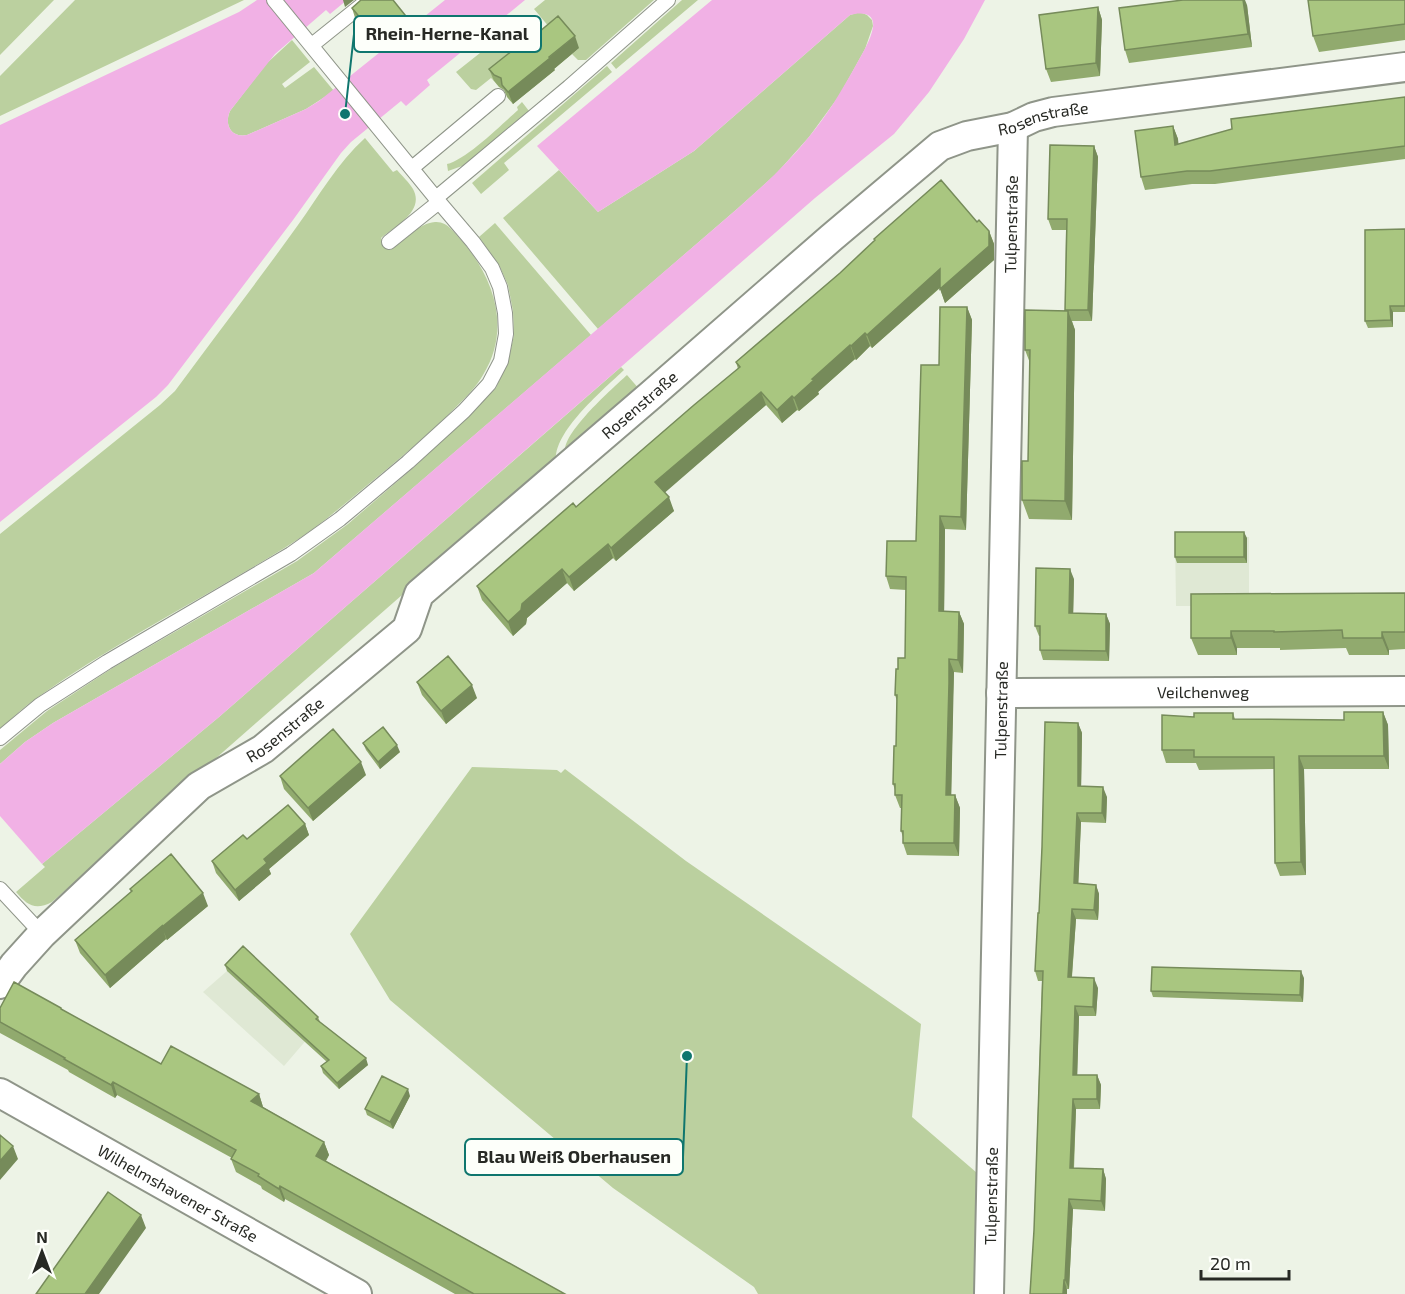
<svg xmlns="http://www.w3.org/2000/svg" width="1405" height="1294" font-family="'Exo 2',sans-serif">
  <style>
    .built { fill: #dfe8d4 }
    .green { fill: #bbd09f }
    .water { fill: #f1b1e5 }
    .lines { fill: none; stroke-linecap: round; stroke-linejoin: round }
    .service-casing { stroke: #8f9589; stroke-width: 16 }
    .minor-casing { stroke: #8f9589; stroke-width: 32 }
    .service { stroke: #fff; stroke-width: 14 }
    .minor { stroke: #fff; stroke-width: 28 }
    .wall { fill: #91aa6e }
    .shaded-wall { fill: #768b5a }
    .building { fill: #a9c680; stroke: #768b5a; stroke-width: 1.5 }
    .labels { text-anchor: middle; stroke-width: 6; stroke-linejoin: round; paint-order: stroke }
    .street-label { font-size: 16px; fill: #272924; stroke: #fdfffa }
    .leader { fill: none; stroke: #0f766e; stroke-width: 2 }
    .callout-dot { fill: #0f766e; stroke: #fdfffa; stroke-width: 2 }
    .callout { fill: #fdfffa; stroke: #0f766e; stroke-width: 2 }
    .callout-label { font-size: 18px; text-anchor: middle; font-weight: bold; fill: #272924 }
  </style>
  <rect width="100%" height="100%" fill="#edf3e6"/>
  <path class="built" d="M1175,537H1249V606H1176Z
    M245,953L321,1023L284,1066L203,992L227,971Z"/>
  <path class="green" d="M0,0H54L0,55Z
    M75,0H244L0,116V76Z
    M545,0H654L586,60H578L572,54L579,48L555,34L534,9Z
    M682,0H698L616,69L611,63Z
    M860,12L867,15L872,20L873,26L865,49L839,96L809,137L776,174L737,209L598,329L503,218L559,170L598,212L694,151L850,15Z
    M514,26L519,27L536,48L494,81L491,78L476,90L471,89L456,72Z
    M292,40L310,62L282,84L285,88L314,67L334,91L306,109L247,135C231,138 224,125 230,111L266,64Z
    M607,66L612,72L504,163L509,170L481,194L472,183Z
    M522,102L529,111L472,161L465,165L448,171L447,164C466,160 502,124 518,110L517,107Z
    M365,138L393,172L397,170C402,176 409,182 413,189C425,211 396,226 381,238L390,250C404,242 418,223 435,222C448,221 455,234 463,242C495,280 511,330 483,375C477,386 466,397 457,406C428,435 397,461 365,487C340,508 314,530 286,547C204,598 117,641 38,697C25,706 12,718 0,729V534L160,405L175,391C216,335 258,281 298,225C319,196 338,162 365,138Z
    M495,223L591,335L314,573L53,723L25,742L0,764V750L47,711L111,669L297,561L348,524L413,468L468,416L496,388L508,362L514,335L513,311L508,285L499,265L479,237Z
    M621,367L624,370C604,389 554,431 556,460L52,902C35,911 27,905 16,892L45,867L42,864L219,717Z
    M627,375L640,390L565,452C563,432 612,389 627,375Z
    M472,767L557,770L561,773L565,769L686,861L921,1024L912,1117L991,1185L989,1294H758L754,1287L613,1188L390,1000L350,934Z"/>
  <path class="water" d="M257,0H347L330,14L326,10L275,54L230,111C224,125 231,138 247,135L306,109L319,101L445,0H525L427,80L430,85L406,106L401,101L351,142L341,153L293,220L168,385L156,397L0,522V125L239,12Z
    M712,0H985L964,39L929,92L894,134L815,198L219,717L42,864L0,816V764L25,742L53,723L314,573L737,209C762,187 787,164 808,138C827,116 842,90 856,65C862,54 871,40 873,27C875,12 860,12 850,15L694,151L598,212L537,146Z"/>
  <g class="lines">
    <defs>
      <path id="service" d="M312,45L368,0
        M412,168L498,96
        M436,198L569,87L668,0
        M389,242L439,202
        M0,738L40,705L107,662L291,554L340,519L408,462L464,411L489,384L501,361L506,334L505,313L500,287L492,268L473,242L439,202L274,0
        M0,889L42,934"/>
      <g id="minor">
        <path id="s1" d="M1001,693L1405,691"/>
        <path id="s2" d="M0,984L14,965L42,934L199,786L263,749L407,629L419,594L651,395L831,238L940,146L967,136L1013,127L1034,117L1053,112L1405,67"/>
        <path id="s3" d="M0,1093L357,1294"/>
        <path id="s4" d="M989,1294L1013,127"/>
      </g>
    </defs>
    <use href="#service" class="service-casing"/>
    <use href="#minor" class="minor-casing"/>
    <use href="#service" class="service"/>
    <use href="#minor" class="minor"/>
  </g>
  <path class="wall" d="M1405,0V40L1319,52L1313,36Z
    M1247,5L1252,47L1129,63L1125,50Z
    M1098,7L1102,20L1100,76L1051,82L1046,69Z
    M352,8L405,15L410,28L381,52L356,21Z
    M533,37L579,48L554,69L555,70L513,104L507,97L504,90L499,87L494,81L489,69Z
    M1405,97V159L1215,184H1192L1145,190L1141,177L1173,126L1178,139V144Z
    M1094,146L1098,157L1092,321H1072L1075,330L1072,520L1029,519L1022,500L1028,461L1030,363L1025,350L1065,311L1066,230H1052L1048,219Z
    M977,222L989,231L994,244V260L945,303L940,288L872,348L870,346L856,360L855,359L818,392L819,394L799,411L797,410L782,423L766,405L664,492L674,511L616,561L613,558L574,591L567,583L527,618L526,624L513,636L482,600L477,586L576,507L738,369L736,362L840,273L875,241L874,239Z
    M1405,229V312H1393V327L1368,328L1365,321Z
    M967,307L972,320L966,530L945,529L944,611L959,612L964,624L963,673L954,672L953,696L951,795H955L960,808L959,856L907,855L903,843V837L901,831V808H900L895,795V790L893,784L896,746L897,701L895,695L898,669L905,658L906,590L890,589L886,576L916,541L939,365Z
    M1247,538V563H1177L1175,557Z
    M1074,579L1073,613L1106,614L1110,624L1109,661L1043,660L1040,650V636H1039L1035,626Z
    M1405,593V649L1389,650V655H1349L1346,648L1280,650V648H1237V655H1198L1191,638Z
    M417,682L477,698L446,724L422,695Z
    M1383,712L1388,725L1389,769H1304L1306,875L1280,876L1275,863L1274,769L1199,770L1196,763H1166L1162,750L1194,717L1233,713L1235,719L1344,720Z
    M1078,723L1082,733L1081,786L1107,797L1106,823L1081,822L1078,884L1096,885L1099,894V908L1098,920L1076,919L1072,977L1098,988L1096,1016H1079L1077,1075H1097L1101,1085L1100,1109H1076L1074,1169H1103L1106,1179L1105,1211L1073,1209L1069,1289H1067L1034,1230L1042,981H1038L1035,971L1039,913L1042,847Z
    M363,743L400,752L380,769L366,750Z
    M366,775L313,821L284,789L280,776Z
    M305,824L309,835L269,869L271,874L239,901L216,873L212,861L247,839Z
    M130,889L208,906L167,940L166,939L110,988L80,953L75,940L131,892Z
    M225,965L318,1017L320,1022L368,1065L339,1089L323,1073L321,1066L327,1062L227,971Z
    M1304,978L1303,1002L1153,997L1151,991Z
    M0,1008L62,1010L161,1064L259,1094L263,1107L324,1142L329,1155L326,1161L565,1294H455L285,1199L284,1202L262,1189L261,1186L236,1172L231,1159L232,1158L117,1095L115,1098L69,1072L68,1070L0,1033Z
    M410,1096L393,1129L367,1115L365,1109Z"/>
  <path class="shaded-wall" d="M343,0H354L345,7Z
    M1243,0H1245L1247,5L1252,47L1248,34Z
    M1098,7L1102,20L1100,76L1096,63Z
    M405,15L410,28L381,52L377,38Z
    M575,36L579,48L554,69L555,70L513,104L508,92Z
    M1173,126L1178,139L1180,158L1175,145Z
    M1094,146L1098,157L1092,321L1088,310Z
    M989,231L994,244V260L945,303L940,289Z
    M940,269L945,283L872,348L867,335Z
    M1390,306L1393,312V327L1391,320Z
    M967,307L972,320L966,530L961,517Z
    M1068,311L1075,330L1072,520L1065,501Z
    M865,333L870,346L856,360L851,346Z
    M850,345L855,359L818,392L819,394L799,411L794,398L812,379Z
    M761,392L766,405L661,496L655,482Z
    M792,396L797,410L782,423L777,410Z
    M669,497L674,511L616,561L611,548Z
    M940,516L945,529L944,624L939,611Z
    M1244,532L1247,538V563L1244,557Z
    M608,544L613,558L574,591L569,577Z
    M562,569L567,583L527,618L526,624L513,636L508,622L522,604Z
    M1070,569L1074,579L1073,623L1069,613Z
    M959,612L964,624L963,673L958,660Z
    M1106,614L1110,624L1109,661L1106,651Z
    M1231,631L1237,648V655L1231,638Z
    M1382,632L1389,650V655L1382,638Z
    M949,659L954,672L951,808L946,795Z
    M472,685L477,698L446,724L441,711Z
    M1383,712L1388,725L1389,769L1384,756Z
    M1078,723L1082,733L1081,796L1078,786Z
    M397,745L400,752L380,769L378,762Z
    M1299,756L1304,769L1306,875L1301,862Z
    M361,762L366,775L313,821L308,808Z
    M1103,787L1107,797L1106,823L1102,813Z
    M955,795L960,808L959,856L954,843Z
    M1077,813L1081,822L1078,893L1074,883Z
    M305,824L309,835L269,869L271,874L239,901L235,890L264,859Z
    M1096,885L1099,894L1098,920L1094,910Z
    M203,893L208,906L167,940L162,927Z
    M1072,909L1076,919L1071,987L1068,977Z
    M162,926L166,939L110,988L105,975Z
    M1301,971L1304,978L1303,1002L1300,995Z
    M1094,978L1098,988L1096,1016L1093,1007Z
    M1075,1006L1079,1016L1077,1084L1073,1075Z
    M366,1058L368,1065L339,1089L337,1083Z
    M1097,1075L1101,1085L1100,1109L1097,1099Z
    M113,1082L117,1095L115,1098L111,1085Z
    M408,1089L410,1096L393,1129L390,1122Z
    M259,1094L263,1107L251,1101Z
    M1073,1099L1076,1109L1073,1178L1070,1168Z
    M324,1142L329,1155L321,1169L316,1156Z
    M13,1146L18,1159L0,1180V1161Z
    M1103,1169L1106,1179L1105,1211L1101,1201Z
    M280,1186L285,1199L284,1202L279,1189Z
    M1069,1199L1073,1209L1069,1289L1065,1280Z
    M141,1215L146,1228L99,1294H85Z
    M1064,1280L1067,1289V1294H1063Z"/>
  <path class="building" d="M361,0H393L405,15L377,38L352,8Z
    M1183,0H1243L1248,34L1125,50L1119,8Z
    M1308,0H1405V24L1313,36Z
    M1098,7L1096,63L1046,69L1039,15Z
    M558,16L575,36L549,57L550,58L508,92L502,85L501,78L494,75L489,69L532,35L533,37Z
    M1405,97V146L1210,171H1187L1141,177L1135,131L1173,126L1175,145L1232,129L1231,119Z
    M1050,145L1094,146L1088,310H1065L1067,219H1048Z
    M941,180L977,222L979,220L989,231V246L940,289V269L867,335L865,333L851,346L850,345L812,379L814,380L794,398L792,396L777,410L761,392L655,482L669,497L611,548L608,544L569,577L562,569L522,604L521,610L508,622L477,586L573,503L576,507L694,405L740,367L736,362L840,273L875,240L874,239Z
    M1405,229V306H1390L1391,320L1365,321V230Z
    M940,307H967L961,517L940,516L939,611L959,612L958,660L949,659V683L946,795H955L954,843H903V831H901L902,795H895V784H893L894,746H896L897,695H895L896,669H898V658H905L906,583V577L886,576L887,541H916L921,365H939Z
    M1025,310L1068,311L1065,501L1022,500V461H1028L1030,350H1025Z
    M1175,532H1244V557H1175Z
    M1036,568L1070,569L1069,613L1106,614V651L1040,650V626H1035Z
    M1405,593V632H1382V638H1343L1342,630L1274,632V631H1231V638H1191V594Z
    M448,656L472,685L441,711L417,682Z
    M1344,712H1383L1384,756H1299L1301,862L1275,863L1274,757H1194V750H1162V715L1194,717V713H1233V719L1344,720Z
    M1045,722L1078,723V786L1103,787L1102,813H1077L1074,883L1096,885L1095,898L1094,910L1072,909L1068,977L1094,978L1093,1007L1075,1006L1073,1075H1097V1099H1073L1070,1168L1103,1169L1101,1201L1069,1199L1065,1280H1064L1063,1294H1030L1034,1230L1043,971H1035L1038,913H1039L1042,847Z
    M383,727L397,745L378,762L363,743Z
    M333,729L361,762L308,808L280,776Z
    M288,805L305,824L264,859L267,863L235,890L212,861L243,835L247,839Z
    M171,854L203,893L162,927V926L105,975L75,940L132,891L130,889Z
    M243,946L318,1017L316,1019L366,1058L337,1083L321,1066L329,1060L225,965Z
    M1152,967L1301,971L1300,995L1151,991Z
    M14,982L61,1008V1009L161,1064L171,1046L259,1094L251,1101L324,1142L316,1156L565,1294H474L280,1186L279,1189L258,1176L259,1174L231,1159L236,1150L113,1082L111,1085L64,1059L65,1058L0,1022V1008Z
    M382,1076L408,1089L390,1122L365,1109Z
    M0,1135L13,1146L0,1161Z
    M108,1192L141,1215L85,1294H36Z"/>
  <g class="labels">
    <g class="street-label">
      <text dy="6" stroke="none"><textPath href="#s2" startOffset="1374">Rosenstraße</textPath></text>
      <text dy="6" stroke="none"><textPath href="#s4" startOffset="1070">Tulpenstraße</textPath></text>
      <text dy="6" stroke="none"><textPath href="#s2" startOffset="870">Rosenstraße</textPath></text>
      <text dy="6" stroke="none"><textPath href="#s1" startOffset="202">Veilchenweg</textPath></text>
      <text dy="6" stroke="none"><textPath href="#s4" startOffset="584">Tulpenstraße</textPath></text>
      <text dy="6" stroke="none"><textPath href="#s2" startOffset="384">Rosenstraße</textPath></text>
      <text dy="6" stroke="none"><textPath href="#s3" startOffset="204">Wilhelmshavener Straße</textPath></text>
      <text dy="6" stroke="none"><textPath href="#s4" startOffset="98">Tulpenstraße</textPath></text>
    </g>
  </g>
  <path class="leader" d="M345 114L354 34M687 1056L683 1157"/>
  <g class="callout-dot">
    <circle cx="345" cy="114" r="6"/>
    <circle cx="687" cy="1056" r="6"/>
  </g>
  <g class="callout">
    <rect x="354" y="16" width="187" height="36" rx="6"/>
    <rect x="465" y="1139" width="218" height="36" rx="6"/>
  </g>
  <g class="callout-label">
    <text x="447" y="40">Rhein-Herne-Kanal</text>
    <text x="574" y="1163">Blau Weiß Oberhausen</text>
  </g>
  <g transform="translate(42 1252)" stroke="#fdfffa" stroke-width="4.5" paint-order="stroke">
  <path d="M0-4.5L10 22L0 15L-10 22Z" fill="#272924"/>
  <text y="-9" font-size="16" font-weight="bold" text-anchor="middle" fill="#272924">N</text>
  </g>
  <path d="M1201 1270v9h88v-9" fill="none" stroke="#272924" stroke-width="3"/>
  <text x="1210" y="1270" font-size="18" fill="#272924" stroke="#fdfffa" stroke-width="4.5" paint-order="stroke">20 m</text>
</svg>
